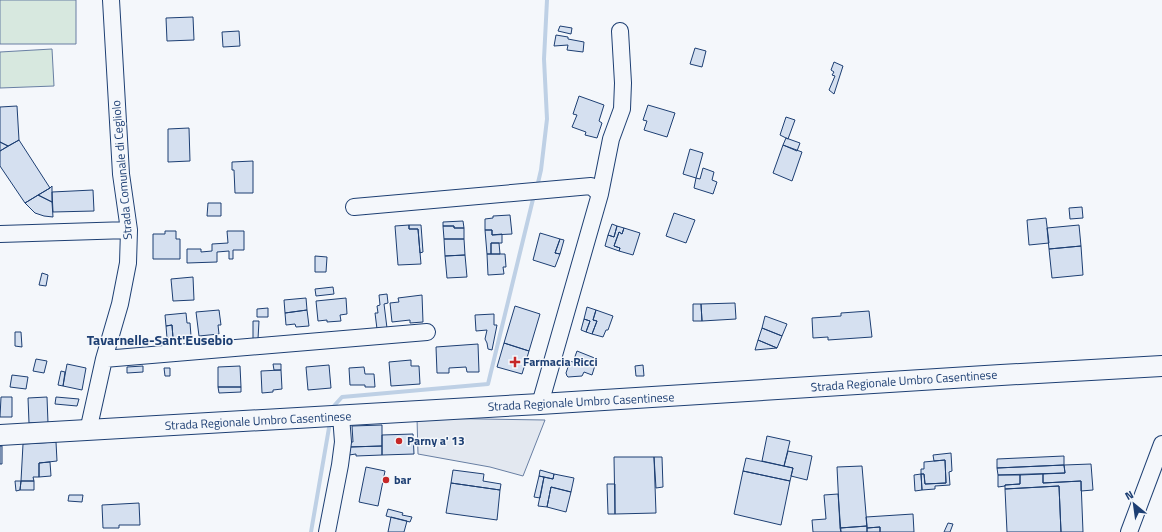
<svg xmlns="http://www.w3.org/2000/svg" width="1162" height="532" font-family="'Titillium Web',sans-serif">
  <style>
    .green { fill: #d7e8df; stroke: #687fa3 }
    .parking { fill: #e3e8f0; stroke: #687fa3 }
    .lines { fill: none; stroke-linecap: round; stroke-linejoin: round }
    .stream { stroke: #bed0e5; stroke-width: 4 }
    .building { fill: #d5e0f0; stroke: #1d3f73 }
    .minor-casing { stroke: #1d3f73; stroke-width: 18 }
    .major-casing { stroke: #1d3f73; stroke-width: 22 }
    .minor { stroke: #f4f7fb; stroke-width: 16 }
    .major { stroke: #f4f7fb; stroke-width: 20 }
    .poi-dot { fill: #c62828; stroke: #f4f7fb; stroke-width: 1.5 }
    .labels { text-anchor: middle; stroke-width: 3; stroke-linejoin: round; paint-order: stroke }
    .street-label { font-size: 12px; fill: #1d3f73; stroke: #f4f7fb }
    .poi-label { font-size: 12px; font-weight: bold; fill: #1d3f73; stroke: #f4f7fb; text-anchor: start }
    .quarter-label { font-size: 14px; font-weight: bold; fill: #1d3f73; stroke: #f4f7fb }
  </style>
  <rect width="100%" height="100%" fill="#f4f7fb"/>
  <path class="green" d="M0,0H76V44H0Z
    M52,49L54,86L0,88V52Z"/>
  <path class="parking" d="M417,418L545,420L523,476L490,467L418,454Z"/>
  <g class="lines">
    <path class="stream" d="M537,187L541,170L547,119L544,59L547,0
      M332,409L333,407L342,397L488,384L534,195
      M311,532L330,422"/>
  </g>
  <path class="building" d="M193,17L194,40L167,41L166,18Z
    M560,26L572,28L571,34L558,31Z
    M239,31L240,46L223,47L222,32Z
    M556,35L568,37V39L584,42L583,52L567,50L568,45L554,46Z
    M695,48L706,51L702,67L690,64Z
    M834,62L843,66L834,94L829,90L835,76L832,75L834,72L831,70Z
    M579,96L604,105L599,121L602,123L597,138L585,135L586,132L572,127L577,115L573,114Z
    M648,105L675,113L667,137L644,130L647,121L643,120Z
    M17,106L19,140L8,146L0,142V107Z
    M786,117L795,120L788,139L780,135Z
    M189,128L190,161L168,162V129Z
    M786,138L800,143L797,151L783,145Z
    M19,140L50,188L25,203L0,166V151Z
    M0,142L8,146L0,151Z
    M783,145L802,152L792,181L773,173Z
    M690,149L703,153L696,178L683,174Z
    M253,161V193H235L234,170H232V162Z
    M703,168L714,172L712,180L717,182L713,194L694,188L696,178L700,179Z
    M52,186V202L38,195L50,188Z
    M93,190L94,211L53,212L52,192Z
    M38,195L52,202L53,217L44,216L35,213L25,203Z
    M208,203H221V216H207Z
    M1082,207L1083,218L1070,219L1069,208Z
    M674,213L695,220L686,243L666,236Z
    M510,215L512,234L492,235V230H485V219L493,218V216Z
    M1046,218L1049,243L1029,245L1027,220Z
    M463,221L464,228H454V226H443V222Z
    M612,224L617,226L614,237L608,235Z
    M409,225H421L423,252L420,253L418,229H409Z
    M409,225V229H418L421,264L398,265L395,226Z
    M1079,225L1081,246L1049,249L1047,228Z
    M443,226H454V228H464V239H444Z
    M617,226L624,228L622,234L619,232L614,246L620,248L619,251L605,246L608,235L614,237Z
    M624,228L640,233L633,255L619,251L620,248L614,246L619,232L622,234Z
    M485,230H492V235L502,234V243H491V254H487Z
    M165,231H176V239H180V259H153V234H165Z
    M227,231H244V250H233V259H229V251L217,252V262L187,263V249H201V252L212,251V244L228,243Z
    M540,233L560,239L555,253L560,254L555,267L533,260Z
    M444,239H464L465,255L445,256Z
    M560,239L564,240L560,254L555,253Z
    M491,243H499L500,254H491Z
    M1081,246L1083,275L1052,278L1049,249Z
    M487,254H505L506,267H503L504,274L488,275Z
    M465,255L467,277L447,278L445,256Z
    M315,256L327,257L326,272H315Z
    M42,273L48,275L46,286L39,285Z
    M193,277L194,300L173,301L171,279Z
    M333,287L334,294L316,296L315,289Z
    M387,294L388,303L384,304L387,328L377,329L375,313H378L377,306L380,305L379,295Z
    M422,295L423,322L410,323V320L392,322L390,303L399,302L398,298Z
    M306,298L307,310L285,313L284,300Z
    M346,298L347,314L340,315L341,321L327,322V320L318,321L316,301Z
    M735,303L736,319L702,321L701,304Z
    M693,304H701L702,321H693Z
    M515,306L540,314L529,351L504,343Z
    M587,307L596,310L593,320L597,321L592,334L586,332L590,321L584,319Z
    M268,308V317H257V309Z
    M219,310L221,325H218L219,334L199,336L196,312Z
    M307,310L309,326L296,327L295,324L286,325L285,313Z
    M596,310L613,316L608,330H606L603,337L592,334L597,321L593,320Z
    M869,311L872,337L828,340V337L813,338L812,318L841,316V313Z
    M186,313L187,323H190L191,336L173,338L172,325L166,326L165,315Z
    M494,314V325H497L492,350L488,349L487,343L485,339L487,330L476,331L475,315Z
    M765,316L787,324L782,336L762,328Z
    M584,319L590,321L586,332L581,330Z
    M253,321H259L258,339H253Z
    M172,325L173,338H167L166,326Z
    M762,328L782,336L777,348L758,340Z
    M15,332H21L22,347L15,346Z
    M758,340L777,348L755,350Z
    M504,343L529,351L522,374L497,367Z
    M478,344L479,372H467L466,367L449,368V373H437L436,347Z
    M577,351L597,359L592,375L584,372L582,376L568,377L567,376L566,373L570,361L573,362Z
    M36,359L47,361L44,373L33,371Z
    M411,360V366H419L420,384L391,386L389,362Z
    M67,364L86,368L82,390L63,386Z
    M273,364H281V370H274Z
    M329,365L331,388L308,390L306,367Z
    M643,365L644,376H636L635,366Z
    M143,366V372L127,373V367Z
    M240,366L241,387H218V367Z
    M364,367L365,374H374L375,387H365V385H350L349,368Z
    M164,368H170V376H165Z
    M281,370L282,389L273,390V392L262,393L261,371Z
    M61,371L65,372L63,386L58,385Z
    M12,375L28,377L26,389L10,387Z
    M218,387H241V392L219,393Z
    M1,397H12V417H0Z
    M47,397L48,423H29L28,398Z
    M56,397L79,399L77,406L55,404Z
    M382,425V446L349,447V442H353L352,426Z
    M413,434L414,454L382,455V435Z
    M767,436L790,441L784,466L762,461Z
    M56,442L57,461L39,463V477H33L34,481H21L23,444Z
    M0,446H2V464H0Z
    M382,446V455L356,456V454L349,455V447Z
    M788,451L812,456L807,480L791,476L793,468L784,466Z
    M951,453L952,471L949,472L950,485L935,486V489L922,490L921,474H924L925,484L946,483L945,460L934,461L933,455Z
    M1064,456V465L997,468V459Z
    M614,457H654L656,513L615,514Z
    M654,457H662L663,487L656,488Z
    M746,458L793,468L790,481L743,471Z
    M945,460L946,483L925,484L924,474H921V469H924V462Z
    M50,462L51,476L39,477V463Z
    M1091,464L1093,490L1081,491V481L1043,483V474L1065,473L1064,465Z
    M1064,465L1065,473L998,475L997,468Z
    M862,466L867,526L840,528L837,467Z
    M366,467L385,471L378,506L359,502Z
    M453,470L484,474L483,481L501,484L500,490L451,483Z
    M540,470L554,474L553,479L539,476Z
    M743,471L790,481L781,525L734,514Z
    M554,474L574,478L571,492L551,487L547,507L538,506L544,477L553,479Z
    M921,474L922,490L915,491L914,475Z
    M1043,474V483L1081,481L1083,532H1061L1059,486L1005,489V485L1020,484V475Z
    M998,475H1020V484L1005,485V486L998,487Z
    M539,476L544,477L540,498L534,497Z
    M15,481H21L20,490L16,491Z
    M21,481H34V490H20Z
    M451,483L500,490L497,520L446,513Z
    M607,484H615V514H608Z
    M1059,486L1061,532H1007L1005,489Z
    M551,487L571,492L566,512L547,507Z
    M838,494L841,532H813L812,520L826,519L824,495Z
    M69,495H83L82,502L68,501Z
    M139,503L140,525H119V528H103L102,505Z
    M388,509L403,513L402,515L412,517L410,522L386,516Z
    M913,514L914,532H880V527L867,528L866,517Z
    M391,517L407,521L404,532H388Z
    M948,523L953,524L950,532H944Z
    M867,526V532H841L840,528Z
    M880,527V532H867V528Z"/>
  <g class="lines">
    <defs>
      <path id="minor" d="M600,194L611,139L622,109L623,83L620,31
        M354,207L591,186L600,194L540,404
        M0,234L129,230
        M104,359L427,332
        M88,431L104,359L120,304L128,263L129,230L121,174L111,0
        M327,532L340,465L343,442L341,416
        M1129,532L1162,444"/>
      <path id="major" d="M0,435L540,404L1001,375L1162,366"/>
    </defs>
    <use href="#minor" class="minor-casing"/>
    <use href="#major" class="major-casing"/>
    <use href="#minor" class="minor"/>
    <use href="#major" class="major"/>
  </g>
  <g class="poi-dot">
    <path d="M513 356h4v4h4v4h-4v4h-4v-4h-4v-4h4z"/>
    <circle cx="399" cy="441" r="4"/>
    <circle cx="386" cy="480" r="4"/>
  </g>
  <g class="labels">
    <g class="street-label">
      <text transform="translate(122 170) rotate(-95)" y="4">Strada Comunale di Cegliolo</text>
      <text transform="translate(904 381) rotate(-4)" y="4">Strada Regionale Umbro Casentinese</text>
      <text transform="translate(581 402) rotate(-3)" y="4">Strada Regionale Umbro Casentinese</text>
      <text transform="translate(258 421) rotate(-3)" y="4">Strada Regionale Umbro Casentinese</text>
    </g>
    <g class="poi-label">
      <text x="523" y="366">Farmacia Ricci</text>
      <text x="407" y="445">Parny a' 13</text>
      <text x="394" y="484">bar</text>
    </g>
    <g class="quarter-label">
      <text x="160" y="345">Tavarnelle-Sant'Eusebio</text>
    </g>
  </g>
  <g transform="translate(1134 504) rotate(331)" stroke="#f4f7fb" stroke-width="3" paint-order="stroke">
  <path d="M0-3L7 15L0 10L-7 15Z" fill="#1d3f73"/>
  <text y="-6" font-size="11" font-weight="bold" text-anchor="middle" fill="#1d3f73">N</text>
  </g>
</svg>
